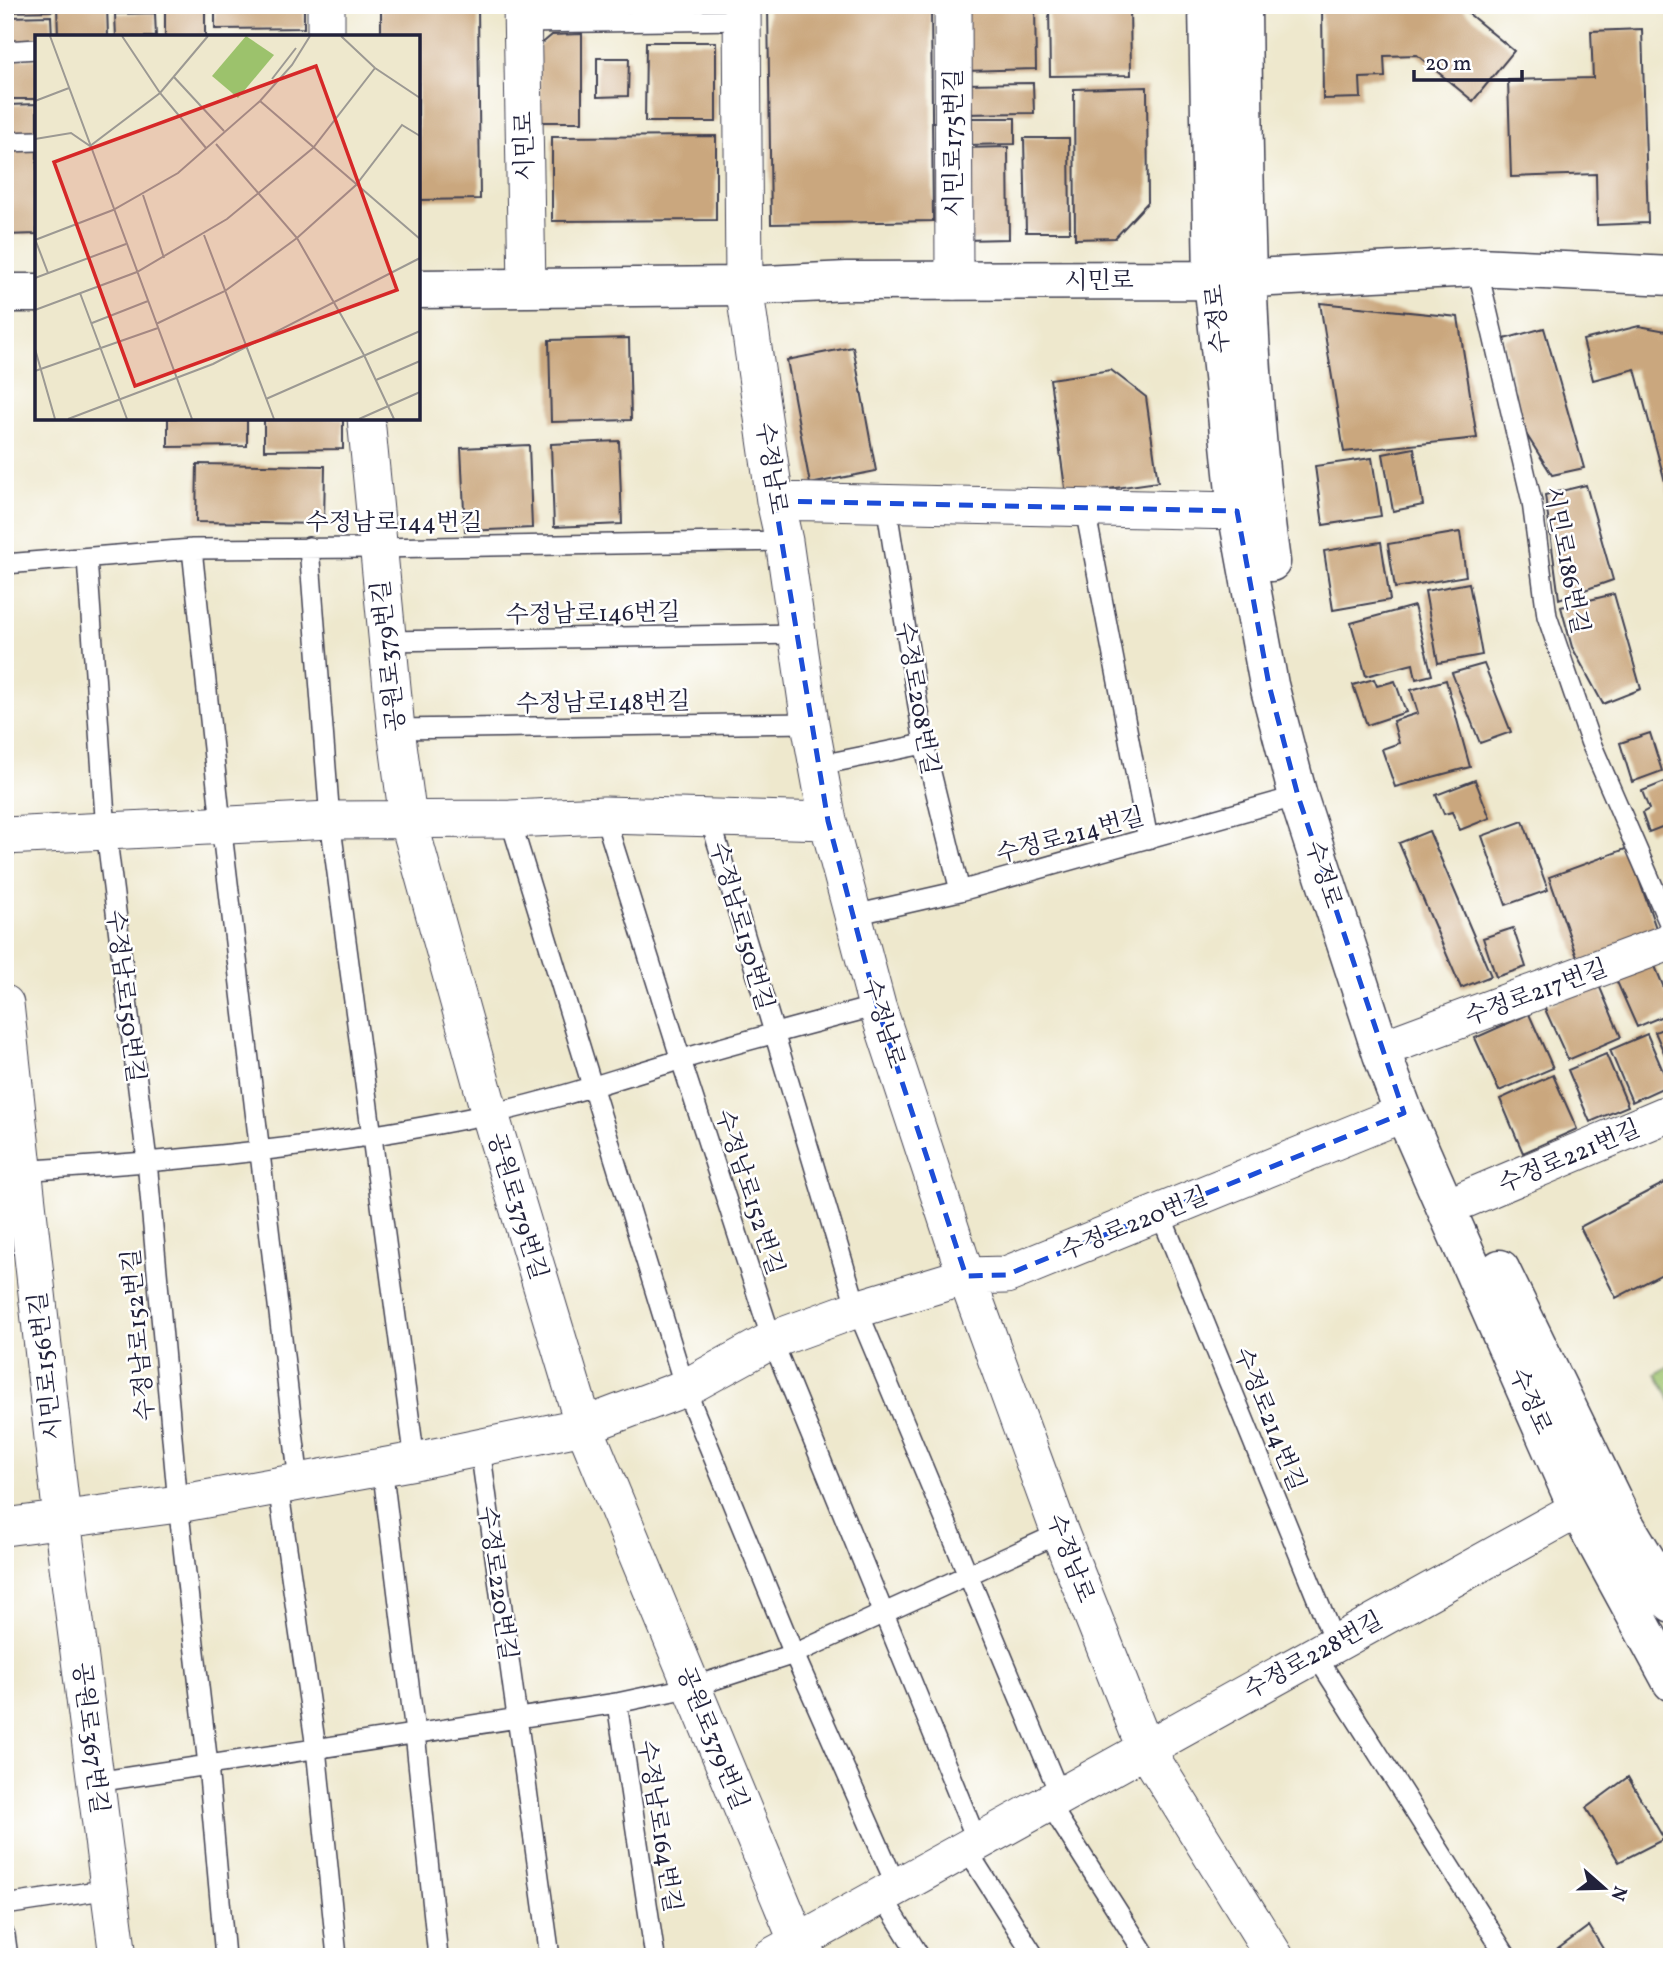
<svg xmlns="http://www.w3.org/2000/svg" width="1677" height="1962" font-family="Vollkorn,'Noto Serif KR',serif">
  <style>
    .green { fill: #9cc26c; stroke: #5f7254; stroke-width: 2 }
    .building { fill: #caa77e }
    .lines { fill: none; stroke-linecap: round; stroke-linejoin: round }
    .lane-casing { stroke: #414051; stroke-width: 22 }
    .street-casing { stroke: #414051; stroke-width: 39 }
    .secondary-casing { stroke: #414051; stroke-width: 41 }
    .lane { stroke: #fff; stroke-width: 19 }
    .street { stroke: #fff; stroke-width: 37 }
    .secondary { stroke: #fff; stroke-width: 38 }
    .marked { fill: none; stroke: #1d4ed8; stroke-width: 5; stroke-dasharray: 14 9; stroke-linejoin: round }
    .labels { text-anchor: middle; stroke-width: 5; stroke-linejoin: round; paint-order: stroke }
    .street-label { font-size: 24px; fill: #22223b; stroke: #fff }
    .inset-road { fill: none; stroke: #9c9993; stroke-width: 2 }
    .view { fill: #d62828; fill-opacity: 0.15; stroke: #d62828; stroke-width: 3.5 }
    .inset-edge { fill: none; stroke: #22223b; stroke-width: 3.5 }
  </style>
  <rect width="100%" height="100%" fill="#fff"/>
  <filter id="ink" filterUnits="userSpaceOnUse"><feTurbulence type="fractalNoise" baseFrequency=".0143" numOctaves="2"/><feDisplacementMap in="SourceGraphic" scale="14" xChannelSelector="R" yChannelSelector="G"/><feConvolveMatrix kernelMatrix="1 2 1 2 8 2 1 2 1" color-interpolation-filters="sRGB"/></filter>
  <filter id="wash" filterUnits="userSpaceOnUse"><feTurbulence type="fractalNoise" baseFrequency=".00686" numOctaves="4" result="noise"/><feDisplacementMap in="SourceGraphic" scale="28" xChannelSelector="R" yChannelSelector="G"/><feGaussianBlur stdDeviation="1.57" result="paint"/><feColorMatrix in="noise" values="0 0 0 0 0 0 0 0 0 0 0 0 0 0 0 0 0 1.4 0 .05"/><feComposite in="paint" operator="in"/></filter>
  <g filter="url(#wash)">
    <rect width="100%" height="100%" fill="#eee8cd"/>
    <path class="green" d="M1672,1364V1402L1656,1374Z"/>
    <g id="blocks">
      <path class="building" d="M9,5H53V11L9,12Z
        M57,5H107L108,37H58Z
        M112,5H140V8H112Z
        M165,5H205V37H165Z
        M215,5H304V28L215,29Z
        M381,5H478L480,199L418,200V37H381Z
        M646,5H718V12H646Z
        M768,5H931L933,221L771,224Z
        M963,5H1035L1036,69L964,71Z
        M1049,5H1130L1131,75L1050,76Z
        M1322,5H1458L1514,51L1473,101L1417,55L1384,56L1385,77L1360,78L1361,98L1323,99Z
        M155,13L156,37H116L115,14Z
        M51,16L52,37H37V43L7,44V17Z
        M1642,29L1648,223L1597,225L1596,174L1511,177L1508,80L1593,78L1591,31Z
        M582,34V122H540L539,46L552,35Z
        M646,42H716V122H645Z
        M597,58H629L628,96L597,97Z
        M5,59H37V99H5Z
        M1033,83L1034,113L964,114V84Z
        M1147,87L1148,202L1115,238L1075,239L1074,89Z
        M37,104V135H8V105Z
        M964,118H1015V144L965,145Z
        M716,136V220L552,221V137Z
        M1024,138H1069L1070,232H1026Z
        M1008,147L1009,239L964,240L963,148Z
        M5,148H37V234L5,235Z
        M1320,303L1458,317L1477,438L1344,452Z
        M1639,326L1672,332V508L1635,369L1593,380L1583,340Z
        M1544,328L1584,468L1552,475L1523,429L1504,339Z
        M629,338L631,420L551,422L549,340Z
        M853,347L876,471L810,484L787,360Z
        M1111,370L1146,397L1158,482L1066,495L1050,379Z
        M168,418H247V446L168,447Z
        M264,418H343V449L264,450Z
        M619,441L622,524L554,527L551,444Z
        M529,445L532,528L465,531L461,448Z
        M1414,448L1423,505L1393,511L1383,454Z
        M1372,458L1381,516L1323,525L1315,466Z
        M197,464L325,466L324,524L196,522Z
        M1586,485L1613,580L1559,599L1545,495Z
        M1460,532L1466,576L1395,588L1388,544Z
        M1381,542L1390,600L1333,610L1324,551Z
        M1469,583L1482,655L1438,663L1425,591Z
        M1614,594L1641,689L1603,704L1572,647L1561,607Z
        M1414,606L1432,675L1416,679L1413,664L1366,676L1351,623Z
        M1484,664L1511,732L1480,743L1452,673Z
        M1374,679L1377,686L1395,681L1406,712L1367,725L1353,685Z
        M1446,680L1470,767L1395,787L1382,749L1399,743L1393,721L1418,713L1411,690Z
        M1650,733L1662,771L1632,782L1620,743Z
        M1672,779V823L1649,832L1642,813L1649,809L1642,791Z
        M1475,780L1490,818L1460,830L1452,812L1444,814L1436,795Z
        M1523,821L1548,890L1506,905L1482,836Z
        M1429,831L1491,976L1461,988L1399,843Z
        M1628,848L1658,934L1579,963L1549,877Z
        M1513,928L1526,967L1496,977L1483,938Z
        M1652,959L1672,1007V1012L1637,1027L1614,975Z
        M1598,983L1621,1037L1568,1060L1544,1007Z
        M1529,1014L1553,1068L1499,1091L1475,1038Z
        M1672,1025V1071L1655,1032Z
        M1647,1034L1669,1085L1632,1102L1610,1050Z
        M1606,1054L1628,1106L1590,1122L1568,1070Z
        M1553,1075L1577,1129L1523,1153L1500,1099Z
        M1672,1179V1269L1616,1298L1580,1227Z
        M1628,1777L1664,1839L1619,1862L1586,1808Z
        M1589,1926L1608,1957H1547Z"/>
    </g>
  </g>
  <g filter="url(#ink)">
    <use href="#blocks" fill-opacity="0" stroke="#414051" stroke-width="2"/>
    <g class="lines">
      <defs>
        <path id="lane" d="M522,23L742,20
          M5,51L37,49
          M5,142L37,141
          M1477,267L1532,502L1547,616L1590,741L1672,930
          M886,503L924,744L960,891
          M1085,509L1148,839
          M309,547L330,820L415,1461
          M192,549L221,824L299,1482
          M87,558L106,831L147,1161L178,1504L208,1765L225,1957
          M5,564L192,549L377,548L784,541
          M387,641L798,634
          M396,729L810,723
          M818,759L835,762L924,744
          M604,815L681,1060L772,1340L977,1841
          M510,819L685,1388L794,1654L896,1885
          M710,819L857,1309L1060,1795
          M854,915L960,891L1298,796
          M15,1171C174,1162 333,1147 489,1114C555,1100 618,1078 683,1059C747,1040 812,1023 877,1006
          M1160,1213L1335,1643
          M480,1448L550,1957
          M382,1466L415,1733L438,1957
          M278,1486L316,1748L337,1957
          M1315,1654L1507,1957
          M617,1703L655,1957
          M96,1782L617,1703L692,1687L794,1654L1060,1533
          M1048,1802L1147,1957
          M965,1847L1035,1957
          M881,1894L920,1957
          M5,1905L110,1889
          M5,1935L8,1957"/>
        <path id="street" d="M326,5V37
          M522,5L527,288
          M742,5L744,286L775,501L784,541L810,723L828,821L877,1006L966,1276L1060,1533L1145,1748L1275,1957
          M953,5L954,281
          M366,418L396,729L408,819L490,1114L584,1426L797,1940L808,1957
          M775,501L1237,511
          M5,836L330,820L510,819L604,815L828,821
          M5,1004L62,1519L118,1957
          M1400,1042L1672,941
          M1466,1199L1672,1112
          M5,1527L178,1504L415,1461L584,1426L685,1388L772,1340L857,1309L966,1276L1006,1275L1404,1113
          M771,1957L1578,1509"/>
        <path id="secondary" d="M1208,5L1213,280L1237,511L1269,685L1298,796L1382,1054L1404,1113L1578,1509L1672,1682
          M1242,5C1244,191 1245,378 1271,562
          M418,289L744,286L847,281L1213,280L1477,267L1672,276
          M5,293H37
          M1500,1269L1622,1520L1672,1603"/>
      </defs>
      <use href="#lane" class="lane-casing"/>
      <use href="#street" class="street-casing"/>
      <use href="#secondary" class="secondary-casing"/>
      <use href="#lane" class="lane"/>
      <use href="#street" class="street"/>
      <use href="#secondary" class="secondary"/>
    </g>
  </g>
  <path class="marked" d="M775,501L1237,511L1269,685L1298,796L1404,1113L1006,1275L966,1276L877,1006L828,821Z"/>
  <g class="labels">
    <g class="street-label">
      <text transform="translate(953 143) rotate(-90)" y="8">시민로175번길</text>
      <text transform="translate(524 146) rotate(-91)" y="8">시민로</text>
      <text x="1099" y="288">시민로</text>
      <text transform="translate(1217 319) rotate(-96)" y="8">수정로</text>
      <text transform="translate(772 468) rotate(81)" y="8">수정남로</text>
      <text x="394" y="530">수정남로144번길</text>
      <text transform="translate(1567 560) rotate(79)" y="8">시민로186번길</text>
      <text transform="translate(593 613) rotate(-1)" y="8">수정남로146번길</text>
      <text transform="translate(388 656) rotate(-96)" y="8">공원로379번길</text>
      <text transform="translate(918 698) rotate(80)" y="8">수정로208번길</text>
      <text transform="translate(603 702) rotate(-1)" y="8">수정남로148번길</text>
      <text transform="translate(1070 835) rotate(-15)" y="8">수정로214번길</text>
      <text transform="translate(1324 874) rotate(72)" y="8">수정로</text>
      <text transform="translate(742 926) rotate(74)" y="8">수정남로150번길</text>
      <text transform="translate(1536 992) rotate(-20)" y="8">수정로217번길</text>
      <text transform="translate(126 996) rotate(83)" y="8">수정남로150번길</text>
      <text transform="translate(884 1023) rotate(73)" y="8">수정남로</text>
      <text transform="translate(1569 1156) rotate(-23)" y="8">수정로221번길</text>
      <text transform="translate(750 1192) rotate(72)" y="8">수정남로152번길</text>
      <text transform="translate(518 1206) rotate(73)" y="8">공원로379번길</text>
      <text transform="translate(1134 1223) rotate(-22)" y="8">수정로220번길</text>
      <text transform="translate(138 1335) rotate(-95)" y="8">수정남로152번길</text>
      <text transform="translate(45 1366) rotate(-96)" y="8">시민로156번길</text>
      <text transform="translate(1531 1401) rotate(66)" y="8">수정로</text>
      <text transform="translate(1270 1419) rotate(68)" y="8">수정로214번길</text>
      <text transform="translate(1071 1558) rotate(69)" y="8">수정남로</text>
      <text transform="translate(498 1583) rotate(82)" y="8">수정로220번길</text>
      <text transform="translate(1313 1655) rotate(-29)" y="8">수정로228번길</text>
      <text transform="translate(91 1738) rotate(83)" y="8">공원로367번길</text>
      <text transform="translate(713 1738) rotate(68)" y="8">공원로379번길</text>
      <text transform="translate(660 1826) rotate(81)" y="8">수정남로164번길</text>
    </g>
  </g>
  <g transform="translate(35 35)">
    <rect width="385" height="385" fill="#eee8cd"/>
    <path d="M211,1L239,20L203,63L177,41Z" fill="#9cc26c"/>
    <path class="inset-road" d="M15,1L157,384M87,1L125,58L171,113M306,1L340,33L385,63M138,41L189,96M237,44L261,13M0,66L34,53M225,66L385,204M0,104L36,98L55,111L125,58L173,1M181,109L262,203L329,320L359,384M108,160L129,223M169,200L239,384M0,204L13,238M0,205L78,175L143,138L225,66L257,30L275,1M0,243L91,209M45,258L92,384M0,275L102,237L192,184L278,113L340,33M57,288L113,266M121,289L190,256L262,203L321,150L367,90L385,101M0,314L20,384M0,336L123,293M341,345L385,326M231,364L385,296M33,384L178,329L385,223M324,384L385,357"/>
    <path class="view" d="M281,31L362,255L100,351L19,127Z"/>
    <rect width="385" height="385" class="inset-edge"/>
  </g>
  <rect width="1677" height="1962" fill="none" stroke="#fff" stroke-width="28"/>
  <g transform="translate(1604 1888) rotate(110)" stroke="#ffffff" stroke-width="5" paint-order="stroke">
  <path d="M0-5L12 26L0 18L-12 26Z" fill="#22223b"/>
  <text y="-10" font-size="19" font-weight="bold" text-anchor="middle" fill="#22223b">N</text>
  </g>
  <path d="M1414 70v10h108v-10" fill="none" stroke="#22223b" stroke-width="3.5"/>
  <text x="1425" y="70" font-size="21" fill="#22223b" stroke="#ffffff" stroke-width="5" paint-order="stroke">20 m</text>
</svg>
